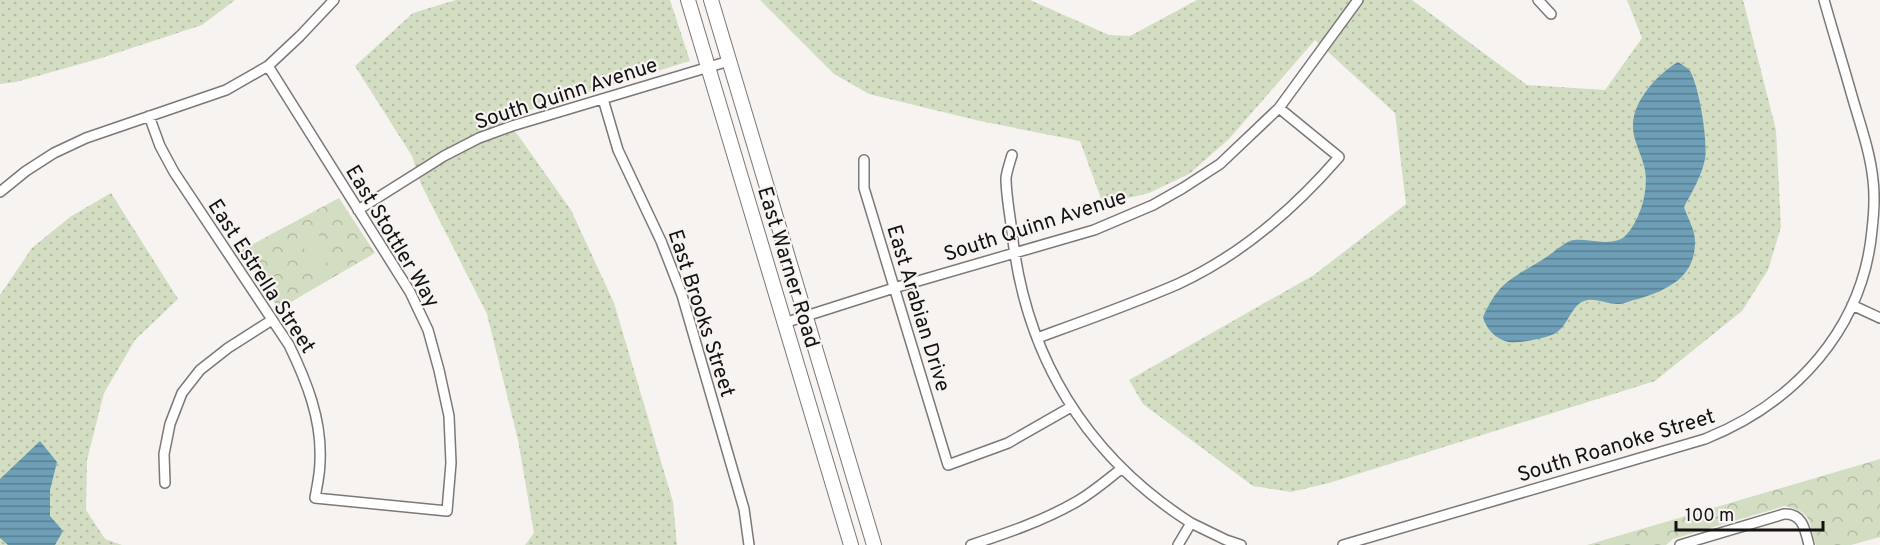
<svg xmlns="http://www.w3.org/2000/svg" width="1880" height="545" font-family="Overpass,sans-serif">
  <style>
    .grass { fill: url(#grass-dots) }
    .park { fill: url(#park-crowns) }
    .pitch { fill: #d2ddc1 }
    .water { fill: url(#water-rules) }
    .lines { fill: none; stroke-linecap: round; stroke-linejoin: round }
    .minor-casing { stroke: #7c7877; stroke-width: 12 }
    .secondary-casing { stroke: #7c7877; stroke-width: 16 }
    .minor { stroke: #fff; stroke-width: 9 }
    .secondary { stroke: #fff; stroke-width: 14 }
    .labels { text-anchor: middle; stroke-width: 4.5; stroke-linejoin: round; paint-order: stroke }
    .street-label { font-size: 21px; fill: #131111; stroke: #f7f3f1 }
  </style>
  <defs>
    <pattern id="grass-dots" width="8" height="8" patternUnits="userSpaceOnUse" patternTransform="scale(1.5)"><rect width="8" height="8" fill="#d2ddc1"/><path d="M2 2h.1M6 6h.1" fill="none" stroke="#b3bda5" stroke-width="1.8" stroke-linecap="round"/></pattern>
    <pattern id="park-crowns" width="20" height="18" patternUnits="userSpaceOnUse" patternTransform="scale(1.5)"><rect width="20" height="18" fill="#d2ddc1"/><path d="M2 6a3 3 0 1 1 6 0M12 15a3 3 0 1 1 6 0" fill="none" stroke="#b3bda5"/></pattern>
    <pattern id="water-rules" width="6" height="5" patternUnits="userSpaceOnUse" patternTransform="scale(1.5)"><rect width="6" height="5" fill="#6e9fb7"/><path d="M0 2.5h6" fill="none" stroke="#598093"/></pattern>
  </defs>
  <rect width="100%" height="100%" fill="#f7f3f1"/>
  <path class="grass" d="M0,0H235L202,25L98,59L16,82L0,84Z
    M456,0H670L690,61L504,118L520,138L571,210L614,303L673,502L677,545H525L534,533L518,440L487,314L421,184L412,156L355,66L413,13Z
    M760,0H1030L1109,35L1130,36L1197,0H1412L1527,85L1605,90L1642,38L1627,0H1743L1776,130L1781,227L1768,270L1742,311L1655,381L1329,483L1291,492L1253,486L1143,404L1129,380L1314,275L1406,204L1395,113L1315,40L1229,139L1189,174L1149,193L1103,204L1080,141L980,121L869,94L834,74Z
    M111,193L178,299L135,340L104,393L87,460L86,510L105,539L122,545H0V295L32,248L70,217Z"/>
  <path class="park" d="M339,198L375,253L279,309L240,251Z
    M1880,459V537L1851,545H1816C1809,521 1812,512 1785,506L1673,539L1666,545H1587Z"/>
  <path class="pitch" d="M314,227L333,259L316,268L297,237Z"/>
  <path class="water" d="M1678,62C1682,65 1687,67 1690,71C1699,86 1708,141 1705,159C1702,175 1692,192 1684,207C1688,219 1695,229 1695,242C1695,278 1667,290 1638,299C1632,300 1626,303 1620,304C1608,305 1595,297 1584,301C1571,306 1568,325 1557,332C1550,338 1517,344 1508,342C1496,339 1486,329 1483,317C1487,308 1492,298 1499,290C1511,276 1532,267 1548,256C1555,251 1563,244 1570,241C1584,236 1614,250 1627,234C1641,218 1650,187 1644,166C1641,153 1633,140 1633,127C1632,101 1658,74 1678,62Z
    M40,441L57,462L50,490V516L63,531L55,545H8L0,538V479Z"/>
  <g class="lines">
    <defs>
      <path id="minor" d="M1538,0L1551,14
        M603,99L618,150L661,241L682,295L744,509L749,545
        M149,116L160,146L174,172L289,345C307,382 322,420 320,461C320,474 317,486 315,498L447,511L451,463L449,416L439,370L428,330L410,292L268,66
        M1012,155C1010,162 1007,170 1006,178C1006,195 1010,215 1012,232C1025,356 1086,456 1191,523
        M864,160V188L948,465L1008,443L1071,407
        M0,192L26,171L54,153L86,138L226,90L268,66L300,36L334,0
        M358,210L444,156L479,138L512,126L729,61
        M1852,305L1880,318
        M784,323L894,288L1094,230L1153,205L1183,188L1220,164L1279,108L1358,0
        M1037,338C1084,321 1132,304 1178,284C1241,255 1294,209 1339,157L1279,108
        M165,483L164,454L170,424L182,393L200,370L228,348L272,320
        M971,545C1007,533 1043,521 1076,502C1092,493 1107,480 1121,469
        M1178,545L1191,523L1226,540L1241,545
        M1343,545L1705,439C1795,403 1863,329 1872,230C1874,213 1875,196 1873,180C1870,151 1860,124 1852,96C1843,64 1833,32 1824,0
        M1680,545L1784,514C1803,513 1805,530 1809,545"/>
      <path id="secondary" d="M688,0L851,545
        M711,0L874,545"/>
    </defs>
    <use href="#minor" class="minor-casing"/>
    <use href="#secondary" class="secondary-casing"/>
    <use href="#minor" class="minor"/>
    <use href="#secondary" class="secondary"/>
  </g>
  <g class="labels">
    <g class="street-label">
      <text transform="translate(566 93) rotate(-18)" y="7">South Quinn Avenue</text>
      <text transform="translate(1035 225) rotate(-18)" y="7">South Quinn Avenue</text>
      <text transform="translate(393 236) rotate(59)" y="7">East Stottler Way</text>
      <text transform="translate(789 267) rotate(73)" y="7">East Warner Road</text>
      <text transform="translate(262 276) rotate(57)" y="7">East Estrella Street</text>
      <text transform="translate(919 308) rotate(73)" y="7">East Arabian Drive</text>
      <text transform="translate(702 313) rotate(72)" y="7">East Brooks Street</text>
      <text transform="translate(1616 445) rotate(-17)" y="7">South Roanoke Street</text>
    </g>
  </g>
  <path d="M1676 521v9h147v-9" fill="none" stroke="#131111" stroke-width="3"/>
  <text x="1685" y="521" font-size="18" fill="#131111" stroke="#f7f3f1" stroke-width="4.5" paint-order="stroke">100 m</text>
</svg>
